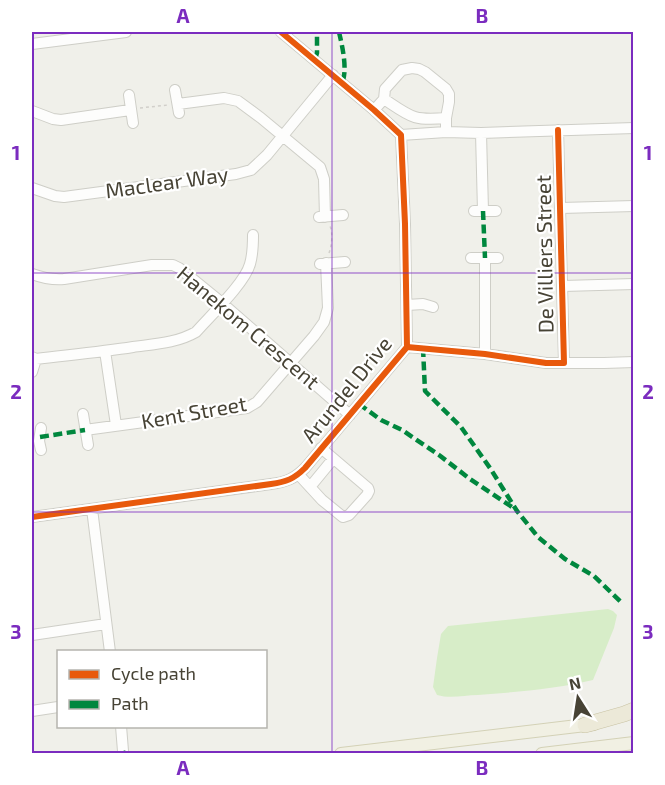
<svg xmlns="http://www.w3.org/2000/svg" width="665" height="785" font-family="'Exo 2',sans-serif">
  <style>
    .green { fill: #d7edc8 }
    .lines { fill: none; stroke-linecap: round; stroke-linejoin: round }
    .minor-casing { stroke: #cecec7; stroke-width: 12 }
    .major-casing { stroke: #d3d1b6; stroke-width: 14 }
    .highway-casing { stroke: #c9c3a4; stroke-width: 16 }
    .path { stroke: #d1cfca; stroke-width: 1.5; stroke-dasharray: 3 3; stroke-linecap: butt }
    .minor { stroke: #fdfdfc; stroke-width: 10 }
    .major { stroke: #f1f0e3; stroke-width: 12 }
    .highway { stroke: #ece9d8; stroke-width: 15 }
    .quiet { stroke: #00873e; stroke-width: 4.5; stroke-dasharray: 9 4.5; stroke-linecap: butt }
    .cycleway-casing { stroke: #fff; stroke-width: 10 }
    .cycleway { stroke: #e8590c; stroke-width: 6 }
    .grid { fill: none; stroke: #7b2cbf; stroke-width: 1.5; stroke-opacity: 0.55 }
    .labels { text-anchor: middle; stroke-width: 4.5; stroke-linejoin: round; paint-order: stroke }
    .street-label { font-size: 21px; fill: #474335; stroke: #fff }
    .neatline { fill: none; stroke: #7b2cbf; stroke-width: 2 }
    .grid-label { font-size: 20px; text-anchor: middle; font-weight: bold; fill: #7b2cbf }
  </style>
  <rect width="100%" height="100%" fill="#f0f0ea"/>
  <path class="green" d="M608,609L613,611L617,615L614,628L593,680C556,689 517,692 478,695C464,695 451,699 437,695L433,687L437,658L441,634L448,626Z"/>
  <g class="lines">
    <defs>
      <path id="minor" d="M32,44L126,32
        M175,90L179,113
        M129,95L133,123
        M384,99C411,117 413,121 446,118
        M178,104L224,98L238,101L261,118L320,167L324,179L325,217
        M374,110L384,99L385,89L402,70L412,68L419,69L425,72L446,89L449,94V102L446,118V132
        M32,111L53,119L61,120L130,110
        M481,133L483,211
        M401,135L446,132L481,133L634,128
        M32,188L55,196L64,197L236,174L251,170L267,155L333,75
        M561,208L634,206
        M474,211H496
        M319,217L343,215
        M471,258H498
        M320,264L345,262
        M32,274C43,278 52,280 64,279L152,265H173L179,268L222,303L350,415
        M563,286L634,284
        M407,305L423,304L433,307
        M407,347L485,354L546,363H564L558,130
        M105,351L116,425
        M485,354V258
        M32,357L36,359C69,355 101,352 133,347C155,344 177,343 196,332C210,316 245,283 250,264C253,254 253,244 253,235
        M564,363H604L634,362
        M32,372L36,359
        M83,414L88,445
        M41,428L39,441L41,450
        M85,430L247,408L257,402L314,336L324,322L328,308L326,263
        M299,475L322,500L343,517L349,515L367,495L369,491L368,488L321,448
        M310,487L333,459
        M92,509L110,652
        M32,517L271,484C286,482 294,479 305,468L407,347L405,224L401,135L374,110L281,32
        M32,635L106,624
        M32,711L58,707
        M121,726L123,751"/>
      <path id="major" d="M341,754L594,724
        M542,754L634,743"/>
      <path id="highway" d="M585,725L624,714L634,710"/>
    </defs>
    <use href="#minor" class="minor-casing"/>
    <use href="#major" class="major-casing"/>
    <use href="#highway" class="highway-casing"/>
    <path class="path" d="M140,108L168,105
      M329,253C332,245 333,233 330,226"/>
    <use href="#minor" class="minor"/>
    <use href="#major" class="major"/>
    <use href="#highway" class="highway"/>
    <path class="quiet" d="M339,32C342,45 348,70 342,83
      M315,59L317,53V32
      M483,211L485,258
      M423,348L425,391L461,427L490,468L517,511L538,537L565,559L594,576L622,603
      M359,404L381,420L402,430L439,455L470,479L515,509
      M40,437L85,430
      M123,751L124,754"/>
    <defs>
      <path id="cycleway" d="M407,347L485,354L546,363H564L558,130
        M32,517L271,484C286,482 294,479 305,468L407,347L405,224L401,135L374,110L281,32"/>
    </defs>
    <use href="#cycleway" class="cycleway-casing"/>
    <use href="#cycleway" class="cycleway"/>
  </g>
  <path class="grid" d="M332,32V754M32,273H634M32,512H634"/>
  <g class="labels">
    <g class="street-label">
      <text transform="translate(167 183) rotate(-8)" y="7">Maclear Way</text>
      <text transform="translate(545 254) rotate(-91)" y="7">De Villiers Street</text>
      <text transform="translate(248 328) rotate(40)" y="7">Hanekom Crescent</text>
      <text transform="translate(347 390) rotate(-51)" y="7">Arundel Drive</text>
      <text transform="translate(194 413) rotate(-10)" y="7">Kent Street</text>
    </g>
  </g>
  <rect width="665" height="785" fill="none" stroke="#ffffff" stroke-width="66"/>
  <rect x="57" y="650" width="210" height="78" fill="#ffffff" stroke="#b5b4ae" stroke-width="1.5"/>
  <rect x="69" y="670" width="30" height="9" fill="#e8590c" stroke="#b5b4ae" stroke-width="1.5"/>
  <text x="111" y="680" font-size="18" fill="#474335">Cycle path</text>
  <rect x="69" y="700" width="30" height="9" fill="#00873e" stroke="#b5b4ae" stroke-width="1.5"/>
  <text x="111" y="710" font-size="18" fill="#474335">Path</text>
  <g transform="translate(578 698) rotate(348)" stroke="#ffffff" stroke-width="4.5" paint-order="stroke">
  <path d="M0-4.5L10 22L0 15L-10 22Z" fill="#474335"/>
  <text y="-9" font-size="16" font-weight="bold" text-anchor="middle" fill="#474335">N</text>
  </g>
  <rect x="33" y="33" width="599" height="719" class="neatline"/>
  <g class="grid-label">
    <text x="183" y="23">A</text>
    <text x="482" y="23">B</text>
    <text x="16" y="160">1</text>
    <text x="648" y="160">1</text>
    <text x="16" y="399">2</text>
    <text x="648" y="399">2</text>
    <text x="16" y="639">3</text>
    <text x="648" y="639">3</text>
    <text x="183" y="775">A</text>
    <text x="482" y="775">B</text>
  </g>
</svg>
